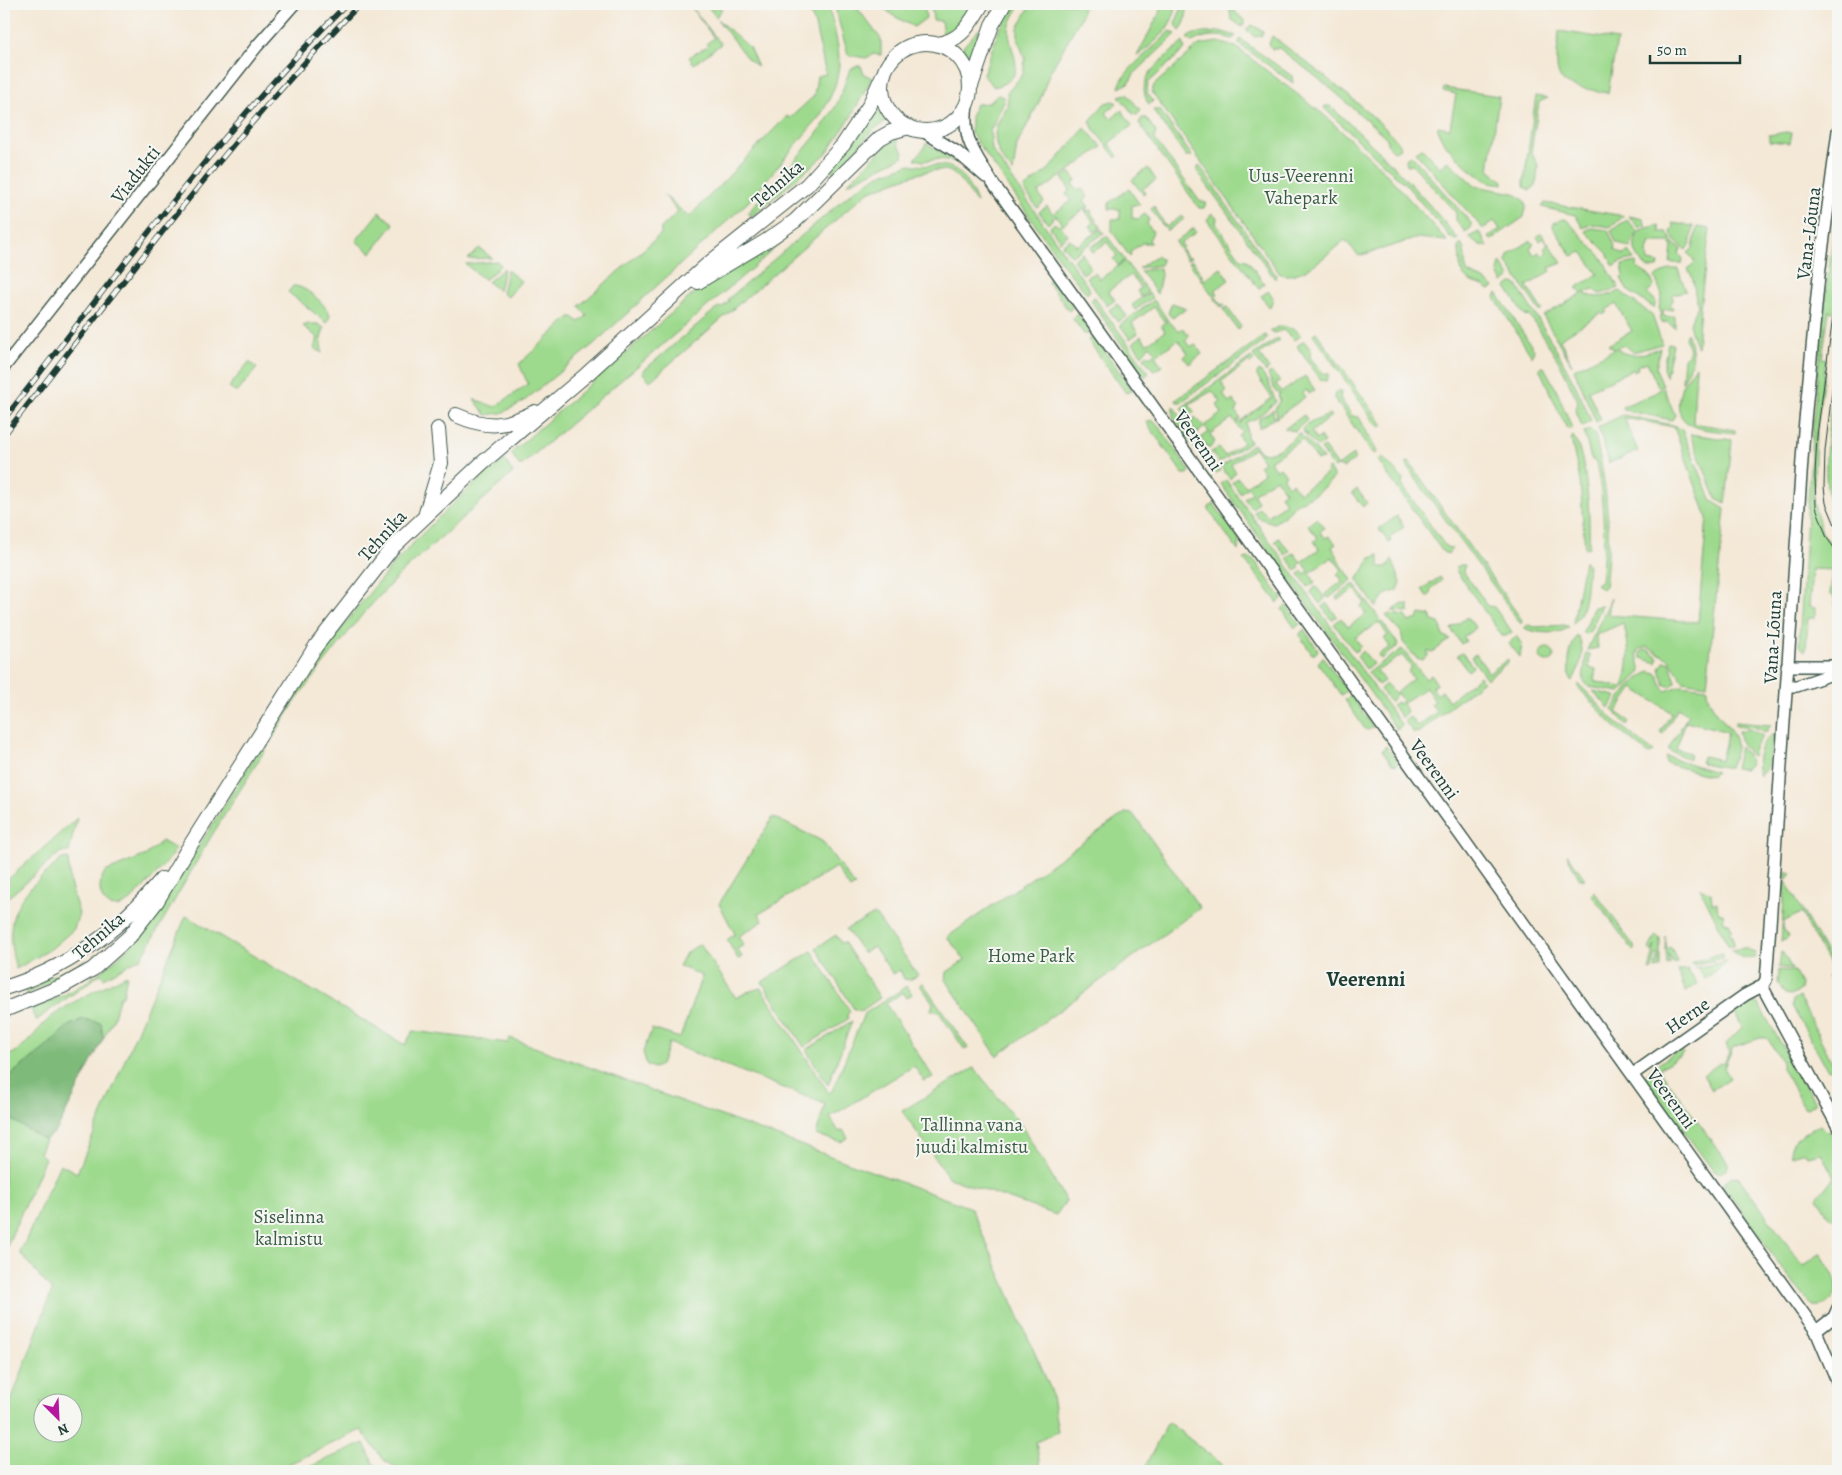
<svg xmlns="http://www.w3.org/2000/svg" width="1842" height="1475" font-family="Alegreya,serif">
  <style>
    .green { fill: #9eda8e; stroke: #5e8c61; fill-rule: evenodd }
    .forest { fill: #7eba79; stroke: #4e7c56 }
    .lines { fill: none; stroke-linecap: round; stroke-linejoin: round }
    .tertiary-casing { stroke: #3f574c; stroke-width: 14 }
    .secondary-casing { stroke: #3f574c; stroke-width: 16 }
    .tertiary { stroke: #fff; stroke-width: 11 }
    .secondary { stroke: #fff; stroke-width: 14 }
    .tram { stroke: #1f3d34; stroke-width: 1 }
    .rail-casing { stroke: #1f3d34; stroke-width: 5.5 }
    .rail { stroke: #f6f6f2; stroke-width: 4; stroke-dasharray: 11; stroke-linecap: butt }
    .labels { text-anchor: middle; stroke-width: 4; stroke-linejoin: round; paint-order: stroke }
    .street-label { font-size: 19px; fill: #1f3d34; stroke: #f6f6f2 }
    .park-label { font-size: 19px; fill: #385c46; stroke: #f6f6f2 }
    .quarter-label { font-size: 21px; font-weight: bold; fill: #1f3d34; stroke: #f6f6f2 }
  </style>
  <rect width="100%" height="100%" fill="#f6f6f2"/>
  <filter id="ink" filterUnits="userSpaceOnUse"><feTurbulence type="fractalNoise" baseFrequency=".02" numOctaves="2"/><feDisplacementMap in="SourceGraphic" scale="10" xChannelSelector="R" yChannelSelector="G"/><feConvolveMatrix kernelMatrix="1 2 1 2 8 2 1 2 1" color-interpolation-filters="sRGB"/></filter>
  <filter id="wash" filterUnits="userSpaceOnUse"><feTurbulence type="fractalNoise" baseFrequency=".0096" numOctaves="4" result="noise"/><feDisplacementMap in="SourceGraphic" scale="20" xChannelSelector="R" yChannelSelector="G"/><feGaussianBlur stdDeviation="1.12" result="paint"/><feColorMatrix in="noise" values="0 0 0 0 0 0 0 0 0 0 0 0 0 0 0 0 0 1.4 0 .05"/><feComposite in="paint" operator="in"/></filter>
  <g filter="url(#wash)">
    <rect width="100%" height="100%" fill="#f4e8d6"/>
    <path class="green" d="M689,4L721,44L694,64L689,57L708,46L706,44L714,38Z
      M706,4H715L722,9L716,17Z
      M805,4H828C840,53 848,70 820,116L748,202L595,343L523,402L502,413L486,415L474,399L495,407L528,384L519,364L570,317H573L579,322L587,316L579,306L661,234V228L678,212L664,195L689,217L787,116L790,118L814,96L817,76L826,74L814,21Z
      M834,4L855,5L881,39V55L874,54L866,58L848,55Z
      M880,4H924L926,18L914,27L892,15Z
      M931,4H972L957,27L943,34L941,21L933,20Z
      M1015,4H1021C1016,12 1009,22 1009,32C1010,54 1031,77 994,87L983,75L999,30Z
      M1031,4H1084L1080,19L1049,74L1040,100L1017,145L1013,172C1000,160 990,140 998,122C1004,112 1010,105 1007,93L1023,74L1025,59L1018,39V28Z
      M1164,4L1176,9C1170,30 1155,43 1137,56Z
      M1183,4H1188L1185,22L1180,31L1175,24Z
      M1229,4H1234L1235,12L1245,21L1242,27L1231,19Z
      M717,19L749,47L758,67L746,57Z
      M1252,25L1263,31L1262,35L1255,37L1246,30Z
      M980,28L973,57L970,58L962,48Z
      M1169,31L1176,34L1134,74L1129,83L1119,88C1122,69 1157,48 1169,31Z
      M1219,31L1236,36L1232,39C1219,34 1204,35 1192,42L1187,38C1197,30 1207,35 1219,31Z
      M1559,31L1617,40L1608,93C1554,83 1554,87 1559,31Z
      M1272,36C1294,53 1395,128 1401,148L1394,151L1387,144V138L1328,86L1279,48L1272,49L1269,44Z
      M1240,39L1292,76L1293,83L1239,44Z
      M1183,42L1185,49L1148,83L1147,93L1153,101L1149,105C1132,77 1164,60 1183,42Z
      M1218,42L1236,47L1323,114L1383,170L1447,241L1418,238L1359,256L1345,240C1329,252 1302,281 1280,274L1152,92L1154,85L1199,45Z
      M857,66H861L864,74L872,78L851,117L826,154L752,216L748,213C776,178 811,148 834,109C842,96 844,83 850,70Z
      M1444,88L1499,96L1489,170L1503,181V184C1498,183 1491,183 1487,181C1474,174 1435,141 1438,126L1450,128L1456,94L1443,91Z
      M1127,94L1141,111L1137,115L1133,114L1119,96Z
      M998,95L1003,97L1004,102L990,131L992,150L1090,290L1087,294L1064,266L971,133V117L976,104L988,103Z
      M1536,96L1548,98L1539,102L1531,152L1538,165L1536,186L1530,190L1524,187V181Z
      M1113,101L1117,103L1106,113L1111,119L1122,110L1132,126L1109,143L1118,156L1116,158L1093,128L1090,121L1105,103Z
      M1325,106H1330C1376,147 1419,190 1458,239L1456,240L1451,238L1406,185L1324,108Z
      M878,110L887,121L874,129L836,173L831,170Z
      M1153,110H1160L1192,156H1186Z
      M1142,118H1146L1156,132L1154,138L1198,199L1206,203L1204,208H1199L1139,123Z
      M1085,128L1102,147L1038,193L1044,202L1037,208L1024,189L1049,169Z
      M1786,132L1792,133L1790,143L1769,141V135Z
      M897,138L898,144L904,152L902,157L847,184L885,146Z
      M926,143L958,162L940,159L923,161L915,159L924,148Z
      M1421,148L1440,167L1448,161L1475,186L1514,193L1524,200L1526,207L1524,217L1491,240L1488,237L1500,229L1494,221L1483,229L1415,152Z
      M1411,155L1471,223V228L1465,232L1456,220V213L1413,165H1407L1406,159Z
      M910,164C936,170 952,155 968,185C972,191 975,196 977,203C969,194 961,178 951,172C935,163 885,186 868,192L650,381L642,372L718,307L721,308L729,302L728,299L856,189L879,175Z
      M1199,165L1276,275L1275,279L1197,171Z
      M1148,168L1156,180L1142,189L1145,193L1143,194L1132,180Z
      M1070,172L1076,180L1073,184L1078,191L1082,188L1088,197L1084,200L1089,207L1086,209L1087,211L1092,210L1091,213L1101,227L1094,232L1090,226L1094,223L1084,209L1061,226L1068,235L1060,241L1050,227L1055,223L1058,226L1061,223L1056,215L1048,224L1039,212L1047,206L1053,214L1071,201L1066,194L1070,190L1062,178Z
      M1129,189L1140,205H1132V218L1138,219L1145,214L1149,220L1147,224L1153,232L1149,240L1151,243H1142L1131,251L1130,257L1112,231V219H1120V209H1109V203Z
      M1838,201V313L1829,311L1822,358L1826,359L1816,433L1813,502L1822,532L1838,555V607H1836L1834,597L1830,594L1833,570L1812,569L1809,607L1815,608V618H1808L1806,650H1803L1799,646L1813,419L1827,283Z
      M1545,203L1624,216L1610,227L1592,224L1583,228L1575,215L1542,207Z
      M1154,206L1166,227L1182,216L1184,219L1167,231L1151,209Z
      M379,212L394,224L371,253L356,241Z
      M1212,213L1217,218L1216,224L1241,259L1247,260L1264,283L1259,289L1207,220Z
      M1629,216L1643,219L1646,226L1638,227Z
      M1563,219L1567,220L1602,258L1619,288L1600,294L1593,289L1584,293C1595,300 1609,296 1620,291L1652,315L1662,344L1633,352L1625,345L1616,348C1629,360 1646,353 1660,348L1656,369L1663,385L1658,387L1647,362L1637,366L1638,369L1633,371L1632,369C1617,378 1603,383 1588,391L1600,417L1601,420L1596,422L1574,369L1615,349L1608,345L1632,331L1616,304L1606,310L1607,312L1603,315L1601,313L1560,339L1572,365L1543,316L1583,293L1576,288L1598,274L1582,252L1572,256L1553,227V223Z
      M1627,220L1637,230L1630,248L1616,242L1611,230Z
      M1672,223L1693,226L1690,246L1686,250L1675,241L1670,231L1674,227Z
      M1659,225L1660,232H1667L1674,244L1681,249L1679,253L1683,259L1682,263H1670L1672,245L1669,242H1650L1647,251L1648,261L1659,263L1658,268H1648C1635,256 1630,246 1640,230Z
      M1697,227L1710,229L1700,307L1697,347C1689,327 1686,326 1698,306C1693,293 1696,280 1688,269L1695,262L1688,253L1693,248Z
      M1194,228L1196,232L1181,243L1183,247L1181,249L1188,257H1191L1187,260L1175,242Z
      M1591,228L1608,230L1615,246L1614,249L1624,255L1628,251L1634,259L1620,262L1614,267L1607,253L1585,231Z
      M1101,229L1104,233L1072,256L1062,245L1070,239L1077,246Z
      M1479,232L1488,246L1480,245L1469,237Z
      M1541,233L1562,263L1549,268L1551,271L1527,286L1542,310L1540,312L1506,261L1509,254L1530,241L1534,244L1530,248L1534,255L1539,252L1542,256L1547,252L1544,248L1548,245L1544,238L1540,241L1537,237Z
      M784,236L785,239L757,264L522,465H519L511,453L691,296L717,277Z
      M1107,236L1125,260L1118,265L1113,259L1117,256L1107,242L1093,252L1090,248Z
      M1461,243C1468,253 1462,263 1468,273L1488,282L1494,288L1489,290C1483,284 1477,285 1470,281C1456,273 1462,259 1458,247Z
      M479,248L492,258L468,259Z
      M1082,253L1091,268L1083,274L1073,260Z
      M1156,256L1162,260L1160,265L1139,268Z
      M1193,260L1204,280L1221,268L1229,280L1215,290L1218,294L1215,296L1222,305L1225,304L1221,307L1189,262Z
      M497,261L501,265L485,280L465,264Z
      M1125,261L1148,292L1141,297L1137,291L1141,288L1131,275L1108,291L1115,300L1107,306L1086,277L1095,273L1100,279Z
      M1500,262L1510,277L1503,283L1498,273Z
      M1636,262L1637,268L1650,276L1654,286L1647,293L1656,301L1654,308L1627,290L1621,278L1624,276L1622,265Z
      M504,268L499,291L488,282Z
      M1160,268L1161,275L1157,294L1140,271Z
      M1670,269H1678L1686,291L1673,294V301L1670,304L1673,310L1666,309L1662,312L1665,317L1675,316V328L1667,322L1662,323L1660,318L1662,315L1659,308L1662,295L1655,277Z
      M507,270L521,281L508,297L502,293Z
      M1050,278L1073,307L1069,311L1048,282Z
      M1512,283L1516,284C1544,329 1572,371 1591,421L1582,427L1575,408L1578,401L1559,362L1530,316L1524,315L1506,287Z
      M293,286C305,285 327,305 330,316L327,323L288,292Z
      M1269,291L1273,298L1270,308L1261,296Z
      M1149,293L1152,298L1135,310L1132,305Z
      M1497,293L1534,350L1532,357L1495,298Z
      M1094,297L1149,373L1145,377L1091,301Z
      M1154,300L1167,319L1164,321L1154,307L1132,323L1138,333L1130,339L1120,325Z
      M1172,303L1186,308L1172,318L1168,313Z
      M1117,304L1127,316L1118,322L1109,310Z
      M1227,307L1241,327L1238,330L1223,309Z
      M1078,314L1090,331L1089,334H1084L1073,319Z
      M1168,320L1178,331L1183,328L1189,336L1185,340L1190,347L1195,344L1202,354L1189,364L1184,357L1188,353L1178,340L1155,356L1162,366L1154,371L1144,358L1148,354L1150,357L1156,352L1150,345L1142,355L1133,343L1141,336L1147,344L1165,331L1161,325Z
      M308,324H318L324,328L321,339L322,353L314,348L318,338L303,326Z
      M1281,326L1296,330L1301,336L1294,340L1283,330L1274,333L1269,331Z
      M1316,332L1383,425L1381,427L1375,423L1313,334Z
      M1687,333C1696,355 1694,361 1682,382L1684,358L1688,355L1690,349L1685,338Z
      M1265,335L1267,338L1264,342L1181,402H1177L1176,400Z
      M1094,336L1133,391L1126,393L1088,340Z
      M1278,338L1280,340L1259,354L1269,369L1266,372L1253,355Z
      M1304,341L1311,350L1310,357L1323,374H1329L1326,381L1321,380L1298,348V345Z
      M1668,343L1673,344L1666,377L1663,368Z
      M1251,357L1254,361L1251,364L1249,361L1221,382L1227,391L1223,394L1229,403L1233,400L1239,408L1235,411L1241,419L1237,421L1241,423L1242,420L1272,398L1257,376V373L1260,371L1268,382L1276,402L1255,419L1246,422L1247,437L1250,442L1219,463L1211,452L1219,448L1225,456L1243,443L1238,435L1242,432L1232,418L1210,434L1215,442L1209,449L1201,438L1209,432L1205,427L1197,433L1190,422L1195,417L1204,426L1222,413L1217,405L1221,402L1212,391L1189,404L1194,412L1188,418L1181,408Z
      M1838,361V525C1814,482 1832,408 1838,361Z
      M249,362L257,368L237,393L229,387Z
      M1696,366L1693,423L1735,430V433C1706,429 1668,432 1681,389C1682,382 1692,373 1696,366Z
      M1544,367L1556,389L1572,428L1570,429H1567L1539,368Z
      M1271,372L1280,381L1276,384L1282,392L1305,376L1315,390L1309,394L1307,390L1302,393L1305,397L1275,419L1277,414L1275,409L1280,400L1278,395L1280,394L1275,391L1268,374Z
      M1663,387L1675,415L1672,420L1623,410L1622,407L1655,393Z
      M1335,392H1341L1340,398L1352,416L1359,417L1377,452L1375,454L1371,451L1334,398Z
      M1173,406L1203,447L1197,451L1173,417Z
      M1273,410L1274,418L1259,428V418Z
      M1329,414L1331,416L1311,432L1316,440L1320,437L1324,443L1318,447L1306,436L1307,433L1305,435L1302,429C1309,420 1320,421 1329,414Z
      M1304,415L1307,420L1295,431L1284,429Z
      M1623,415L1673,425L1682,430L1712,501L1725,509L1707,685L1683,681L1669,659L1647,647L1640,649L1637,654L1641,672L1620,692L1589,687L1583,680L1586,654H1590L1589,668L1596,669L1594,681L1622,688C1631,667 1630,645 1623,623L1596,635L1598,648L1587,650L1611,598L1608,615L1698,622L1707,517L1674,427L1624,418L1638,451L1609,463L1598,427Z
      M1151,420L1158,425L1190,471L1188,474H1183L1150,428L1147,422Z
      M1591,430L1595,434C1607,485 1612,534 1605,586L1602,589L1596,584L1601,581C1606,540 1604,502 1596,462L1591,459L1584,432Z
      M1299,433C1307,441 1316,449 1323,459L1317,460L1302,439L1270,461L1276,470L1280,467L1286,475L1283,478L1288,486L1292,483L1299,493L1328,473L1326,470L1329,468L1334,478L1317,493L1294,505L1287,514L1274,523L1258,518L1254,512L1259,508L1268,516L1286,503L1280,495L1285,491L1276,478L1253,494L1258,502L1252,509L1244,498L1252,493L1248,487L1240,493L1232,482L1238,478L1246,486L1264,473L1259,465L1264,462L1255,448L1231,464L1236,472L1230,479L1221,467L1253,444L1260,452C1275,456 1289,442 1299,433Z
      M1690,434L1732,440L1726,503L1716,498Z
      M1573,436C1588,458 1590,520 1589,547L1585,549L1580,481L1571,439Z
      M1324,447L1338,466L1354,454V460L1343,468L1338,466L1334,468L1321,449Z
      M1205,450L1220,471L1216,473L1201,453Z
      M1382,457L1403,479L1402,485L1446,547L1452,548L1448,554L1443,552L1383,468L1378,460Z
      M505,460L513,473L400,574L362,615L300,694L209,840L142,957L104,978L100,974C80,991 57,1003 37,1020L35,1019L31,1009C75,994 112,967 143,932C239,792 315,636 439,517C460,498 481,475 505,460Z
      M1409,462L1522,620L1521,624L1413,475L1406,463Z
      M1226,480L1402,726L1397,730L1221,484Z
      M1357,489L1367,503L1363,507L1352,493Z
      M1214,504L1240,540L1238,551L1209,510V507Z
      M1397,516L1404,527L1390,537L1392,541L1389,543L1379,529Z
      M1317,518L1324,528L1320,532L1325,538L1329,536L1336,544L1332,547L1338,557L1337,558L1352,580L1329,598L1324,595L1343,581L1337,574L1342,570L1332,557L1309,573L1315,582L1308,587L1299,574L1303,571L1305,574L1309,571L1303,562L1298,565L1300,568L1296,571L1287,558L1294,553L1301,562L1319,549L1314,541L1318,538L1308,525Z
      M1279,538L1290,551L1285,555L1275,541Z
      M1379,555V567H1387L1392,559L1401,583L1397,591C1386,592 1382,598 1376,607L1357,580L1371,558Z
      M1248,558L1255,561L1282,599L1278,603L1244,559Z
      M1584,561L1588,565C1586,581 1587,613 1573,623Z
      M1460,565H1465L1463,571L1488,606L1494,607L1512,632L1506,636H1502L1457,572L1456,568Z
      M1440,577L1442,580L1430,590L1432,593L1427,597L1422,589Z
      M1354,584L1399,645L1381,659L1378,655L1390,647L1384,638L1388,636L1379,622L1355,638L1361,646L1355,652L1334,624L1341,618L1348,627L1366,614L1361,606L1365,603L1355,589L1338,600L1336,597Z
      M1316,586L1325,599L1320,604L1311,592Z
      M1326,603L1337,616L1332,620L1322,607Z
      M1403,604L1409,605V612L1392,611Z
      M1286,605L1300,624L1295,628L1282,609Z
      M1602,606L1589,633L1584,634L1582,632C1589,624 1589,615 1594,607Z
      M1389,614L1406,616L1409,622L1418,619L1420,614L1431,616L1432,621L1439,623L1442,629V635L1450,639L1432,653L1428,651V656L1422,660L1416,658L1403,642L1401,632L1386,616Z
      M1467,617L1476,628L1463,637L1466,641L1461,644L1451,629Z
      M1528,625L1535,627L1565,625L1569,627C1561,635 1535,634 1524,628Z
      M1304,629L1318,650L1315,654H1312L1299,635Z
      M1516,636L1522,644L1520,657L1509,644Z
      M1577,636C1587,646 1580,671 1572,681C1565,671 1570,645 1577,636Z
      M1540 655a7 7 0 1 1 14 0a7 7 0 1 1-14 0Z
      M1402,649L1426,679L1431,675L1437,684L1432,687L1437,695L1442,691L1449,701L1480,676L1483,681L1419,732L1414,733L1404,721L1410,717L1417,726L1437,712L1431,704L1435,701L1426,688L1402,703L1407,711L1402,718L1392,705L1397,702L1398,704L1403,701L1397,693L1390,702L1380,689L1386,684L1395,693L1413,679L1408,671L1412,668L1402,655L1377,671L1384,681L1378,685L1368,672Z
      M1646,649L1658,657L1657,663L1641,658L1640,653Z
      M1363,651L1373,664L1366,669L1357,656Z
      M1462,652L1473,667L1468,671L1457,655Z
      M1476,654L1489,673L1508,659V662L1487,679L1471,657Z
      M1323,657L1347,691L1341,695L1318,663Z
      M1665,661L1670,663L1676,682L1670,687L1664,684L1660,668Z
      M1650,671L1658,674L1661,685L1666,691L1682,685L1707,688C1706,710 1733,723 1736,744C1737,751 1732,761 1730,768L1701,763L1703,756L1721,760L1728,732L1686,721L1676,749L1690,753L1689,759L1668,750L1688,715L1678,708L1663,734L1660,732L1672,713L1633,688L1616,712L1629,721L1627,725L1612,710L1630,685Z
      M1579,684L1617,723L1654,752L1649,754L1612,724L1577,686Z
      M1593,691L1616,696L1617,697L1609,708Z
      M1350,695H1351L1373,727L1368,730L1365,729L1345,700Z
      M1735,722L1771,725L1766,732L1753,727L1735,725Z
      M1749,729L1763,736L1754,748L1752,757L1741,743L1738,731Z
      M1774,734L1768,766L1760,776C1754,761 1759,741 1774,734Z
      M1386,746L1398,762L1397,765L1392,764L1382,750Z
      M1740,747L1747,754L1751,764L1744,769L1735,768Z
      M1666,756L1716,772L1711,776L1666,763Z
      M1125,813L1133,814L1200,908L997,1056L946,980L947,972L965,960L947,937Z
      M773,817L822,841L855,886L850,889L836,867L759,914L763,921L738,937L744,945L737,949L742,957L738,959L727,940L735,934L719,904Z
      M77,818L69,852H61L4,901V883Z
      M162,841L176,849C171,858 132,902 124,905C102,914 94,888 105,872L146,855Z
      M1567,855H1568L1585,879L1579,878Z
      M68,858L70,883L79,914L74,929L51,949L16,969C0,911 22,893 62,859Z
      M1786,872L1792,874L1785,880L1835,969H1838L1827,977L1833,971L1801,913L1783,922V927L1788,937L1781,942Z
      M1700,888L1711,893L1712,903H1717L1718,913H1723L1724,922L1729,923L1732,929L1729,933L1733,936L1734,945L1729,947Z
      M1594,891L1636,949L1633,951L1592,895Z
      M875,914L918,975L910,980L904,979L900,970L893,974L874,947L863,953L846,929Z
      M186,916L405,1045L413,1031L508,1043L510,1038L971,1208L1051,1390L1058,1432L1036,1442L1041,1471H401L384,1460L361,1430L274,1471H4V1420L52,1291L20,1253L60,1164L77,1173ZM42,1402H72V1432H42Z
      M836,935L841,943L844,942L880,998L861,1011L854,1009L816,948Z
      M1656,935L1660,939V968L1655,969L1658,954H1656L1652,970L1649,971L1655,945L1652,952L1649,949Z
      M1665,936L1667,949L1671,947L1677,962L1673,963L1668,953L1670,964L1667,965Z
      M700,944L736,998L747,992L761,988L829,1093L832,1091L864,1014L907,986L912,994L907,998L903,992L886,1004L933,1077L924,1081L914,1066L830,1117L839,1132L843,1130L848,1138L841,1142L816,1135L825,1104L669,1043L661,1065L654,1068L647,1065L643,1052L652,1029L680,1038L702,976L679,966L686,953Z
      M1744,948L1755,952L1756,958H1742L1730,950Z
      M812,951L850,1011L847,1015L848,1019L804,1047L762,982Z
      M1781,952L1783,953L1792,969L1779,967Z
      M1722,953L1724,958L1692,965L1690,963Z
      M86,960L71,972L26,994L24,989Z
      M1728,961L1705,979L1698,969L1694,968Z
      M1690,969L1688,971L1698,984L1686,992L1677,971Z
      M1779,970L1794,971L1801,984L1800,990L1791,995L1785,994L1778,983Z
      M127,975L123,996H120L113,1020L103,1039L101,1023L83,1019L68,1026L44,1049L4,1080V1057C24,1052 36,1030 51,1017C74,1000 101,988 127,975Z
      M923,983L968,1048L965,1050L938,1011L931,1010L933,1003L920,985Z
      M1799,997L1834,1066L1830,1070L1827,1069L1792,1006L1793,1000Z
      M1754,1001L1759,1005L1815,1103L1807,1108L1804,1107L1782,1068V1061L1767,1038H1760L1733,1047L1724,1068L1730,1078L1712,1090L1703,1075L1720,1063L1724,1064L1729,1052L1726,1044L1742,1027L1734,1011L1747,1002Z
      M852,1021L828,1085L806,1050Z
      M1681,1048L1683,1053L1659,1069L1728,1163V1167L1720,1173L1714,1172L1647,1081L1646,1075L1650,1070Z
      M974,1068L1022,1126L1066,1201L1056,1215L949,1178L902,1111Z
      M4,1115L45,1140L39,1153L45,1158L4,1253Z
      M1820,1125L1827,1132L1830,1131L1838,1146V1216L1834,1219L1828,1215L1817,1198L1834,1177L1821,1153L1807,1156L1805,1152L1791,1156C1786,1139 1808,1132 1820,1125Z
      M1732,1176L1739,1178L1803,1266L1821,1253C1825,1262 1834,1273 1836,1282C1840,1297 1825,1308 1812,1306L1789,1278L1725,1188V1181Z
      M1168,1422L1223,1465L1222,1471H1143Z
      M364,1443L377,1471H300Z"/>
    <path class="forest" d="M83,1019L101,1023L103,1039L57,1130L45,1140L4,1115V1080L44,1049L68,1026Z"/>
  </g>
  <g filter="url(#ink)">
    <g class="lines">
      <defs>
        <path id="tertiary" d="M967,103C962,142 974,151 992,182L1816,1331L1838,1383
          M923,131L957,152L986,177
          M4,367L257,46L294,4
          M1787,666H1838
          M1787,686H1797L1838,672
          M1762,986L1766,980L1767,968L1804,431L1819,275L1838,131
          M1762,986L1838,1127
          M1633,1074L1745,995L1762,986
          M1816,1331L1834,1317L1838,1308"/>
        <path id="secondary" d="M882 87a44 44 0 1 1 88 0a44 44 0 1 1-88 0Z
          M937,44C962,41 970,23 982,4
          M971,86L992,25L1004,4
          M698,282L766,241L795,221L880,138L891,132L909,127
          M456,415C488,429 504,427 535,412
          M426,513L441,463L438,429
          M4,988C68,969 120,929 162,879
          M4,1010L63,986L93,969L130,936L157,901L186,852L316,646L392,548L481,464L587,374L707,265L807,185L843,145L869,106L883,75"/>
      </defs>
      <use href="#tertiary" class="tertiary-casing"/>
      <use href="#secondary" class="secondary-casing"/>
      <use href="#tertiary" class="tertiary"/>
      <use href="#secondary" class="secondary"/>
      <path class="tram" d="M1838,279L1817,436L1815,475L1816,507L1827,538L1838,553
        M1838,340L1825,451L1824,487L1826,503L1838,532"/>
      <defs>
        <path id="rail" d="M4,419C114,279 220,130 347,4
          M4,435C119,288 230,137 360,4"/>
      </defs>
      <use href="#rail" class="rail-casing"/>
      <use href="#rail" class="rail"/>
    </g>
  </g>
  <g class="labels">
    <g class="street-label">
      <text transform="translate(135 174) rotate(-52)" y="7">Viadukti</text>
      <text transform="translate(777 183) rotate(-41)" y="7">Tehnika</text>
      <text transform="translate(1808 233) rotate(-83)" y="7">Vana-Lõuna</text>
      <text transform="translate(1199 440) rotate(55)" y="7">Veerenni</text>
      <text transform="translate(382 535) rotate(-48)" y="7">Tehnika</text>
      <text transform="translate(1772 637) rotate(-87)" y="7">Vana-Lõuna</text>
      <text transform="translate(1435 769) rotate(54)" y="7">Veerenni</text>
      <text transform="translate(98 935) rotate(-41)" y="7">Tehnika</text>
      <text transform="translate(1687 1015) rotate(-35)" y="7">Herne</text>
      <text transform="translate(1672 1098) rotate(54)" y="7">Veerenni</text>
    </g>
    <g class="park-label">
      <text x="1301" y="182">Uus-Veerenni<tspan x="1301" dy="22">Vahepark</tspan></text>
      <text x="1031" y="962">Home Park</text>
      <text x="972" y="1131">Tallinna vana<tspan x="972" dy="22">juudi kalmistu</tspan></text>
      <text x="289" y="1223">Siselinna<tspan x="289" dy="22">kalmistu</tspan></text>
    </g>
    <g class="quarter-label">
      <text x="1366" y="986">Veerenni</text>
    </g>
  </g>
  <rect width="1842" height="1475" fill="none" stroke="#f6f6f2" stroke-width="20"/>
  <g transform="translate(58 1418) rotate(156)"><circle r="24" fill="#f6f6f2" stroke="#a0aca6"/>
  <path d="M0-4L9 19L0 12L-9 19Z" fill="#b5179e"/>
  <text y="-8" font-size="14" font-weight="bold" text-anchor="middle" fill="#1f3d34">N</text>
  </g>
  <path d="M1650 55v8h90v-8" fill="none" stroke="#1f3d34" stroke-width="2.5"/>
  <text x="1657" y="55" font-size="15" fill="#1f3d34" stroke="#f6f6f2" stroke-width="4" paint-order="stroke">50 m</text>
</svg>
